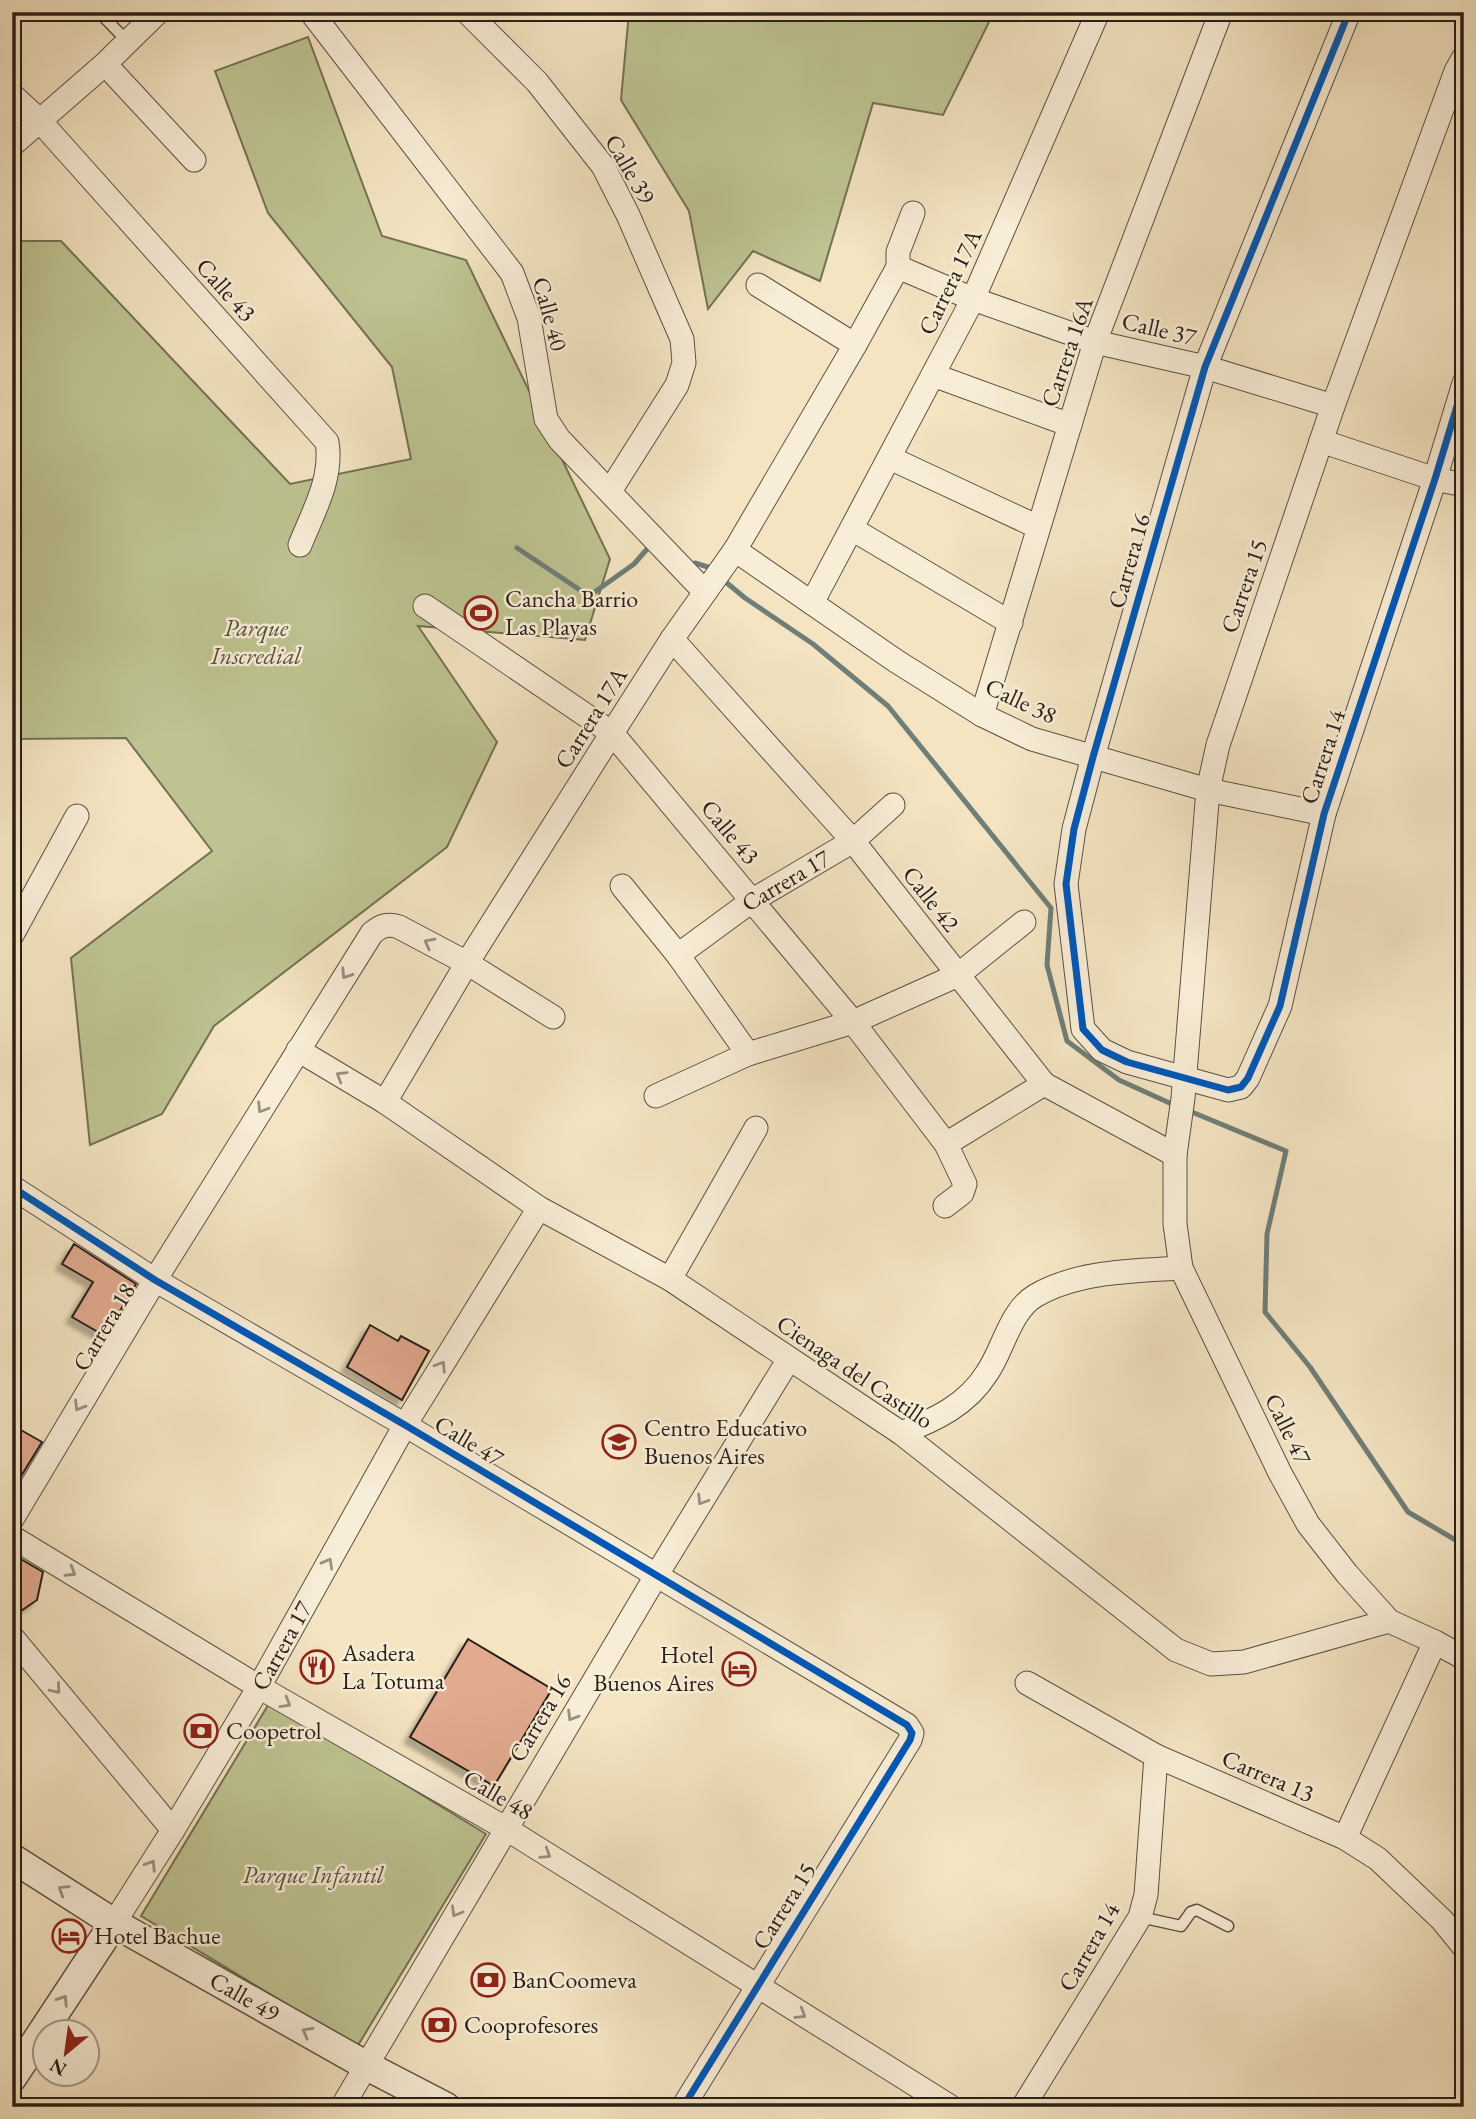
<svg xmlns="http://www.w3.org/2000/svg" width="1476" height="2119" font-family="'EB Garamond',serif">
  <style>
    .green { fill: #bec391; stroke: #737154; stroke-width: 2 }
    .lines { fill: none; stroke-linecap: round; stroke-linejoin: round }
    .stream { stroke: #6e7e78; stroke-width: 5 }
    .building { fill: #e2aa8f; stroke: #281f17; stroke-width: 2; filter: url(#shadow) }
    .service-casing { stroke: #5b5042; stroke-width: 13 }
    .minor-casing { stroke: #5b5042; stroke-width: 25 }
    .tertiary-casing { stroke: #5b5042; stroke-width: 31 }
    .service { stroke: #f8edd7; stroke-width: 10 }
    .minor { stroke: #f8edd7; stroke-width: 23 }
    .tertiary { stroke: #f8edd7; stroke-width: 28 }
    .cycleway-casing { stroke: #f8edd7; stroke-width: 11 }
    .cycleway { stroke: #0057b8; stroke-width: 7 }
    .oneway { stroke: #9a9081 }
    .labels { text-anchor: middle; stroke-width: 5; stroke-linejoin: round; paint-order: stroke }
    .street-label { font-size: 24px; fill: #281f17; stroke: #f8edd7 }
    .poi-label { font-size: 24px; fill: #281f17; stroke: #f8edd7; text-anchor: start }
    .park-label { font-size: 24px; font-style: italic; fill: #55503c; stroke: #f8edd7 }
  </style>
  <defs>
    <filter id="shadow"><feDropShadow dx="-6" dy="6" stdDeviation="2" flood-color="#0004"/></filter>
  </defs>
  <rect width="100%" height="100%" fill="#f4e4c2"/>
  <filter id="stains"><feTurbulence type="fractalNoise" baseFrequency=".00286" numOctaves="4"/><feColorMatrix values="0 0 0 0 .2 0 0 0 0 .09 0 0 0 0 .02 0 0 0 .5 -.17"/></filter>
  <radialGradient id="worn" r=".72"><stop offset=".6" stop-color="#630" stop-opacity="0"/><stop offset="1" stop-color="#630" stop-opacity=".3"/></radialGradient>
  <path class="green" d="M629,12H994L943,115L873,103L820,281L753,251L708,309L689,211L621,100Z
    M308,37L382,236L466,260L610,559L585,640L418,626L497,742L447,847L214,1026L162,1114L90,1145L71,958L212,851L126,738L14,739L12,737V241H61L290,484L411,459L392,367L268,213L215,71Z
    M270,1702L486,1834L357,2047L141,1916Z"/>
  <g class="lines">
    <path class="stream" d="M517,548L589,596L634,564L648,548
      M695,563L708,567L714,572
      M721,578L745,598L813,644L888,706L1051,908L1047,965L1067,1041L1119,1080L1174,1105
      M1187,1110L1286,1151L1267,1234L1265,1312L1310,1367L1408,1512L1464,1545"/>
  </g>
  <path class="building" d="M74,1244L136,1284L105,1336L72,1317L93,1282L62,1264Z
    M370,1325L398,1341L401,1336L429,1351L402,1400L347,1367Z
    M12,1425L42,1442L12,1491Z
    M12,1554L43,1572L37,1600L12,1617Z
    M468,1639L552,1689L494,1786L410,1737Z"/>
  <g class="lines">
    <defs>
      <path id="service" d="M99,12L128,42
        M1140,1917L1181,1926L1191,1912L1197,1910L1228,1926"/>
      <g id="minor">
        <path d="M311,12L512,273L529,318L546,419L559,439L705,592"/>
        <path d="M467,12L537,82L603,166L628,215L682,339L684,363L677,385L610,491"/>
        <path d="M1349,12L1205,367L1093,757L1074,829L1066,884L1083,1029L1102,1050L1127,1062L1228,1090L1241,1087L1248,1078L1280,1006L1324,814L1435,479L1464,383"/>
        <path d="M1464,57L1456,71L1333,406L1218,745L1208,790L1183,1098L1175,1155V1224L1181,1268L1280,1473L1308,1524L1347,1574L1389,1621L1435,1642L1464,1658"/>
        <path d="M105,64L194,160"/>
        <path d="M12,95L39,120L327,442C333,479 313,512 300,545"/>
        <path d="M12,145L105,64L158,12"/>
        <path d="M898,267L973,299L1095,342L1205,367L1333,406"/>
        <path d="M758,285L855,345"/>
        <path d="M933,375L1070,425"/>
        <path d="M1321,441L1435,479L1464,485"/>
        <path d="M890,458L1038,527"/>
        <path d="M852,529L1011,623"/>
        <path d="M735,550L896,661L982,715L1032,739L1208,790L1324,814"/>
        <path d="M812,603L973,299L1098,12"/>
        <path d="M425,606L612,733L853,1022L946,1144L965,1184L962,1193L945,1206"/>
        <path d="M672,639L853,841L1044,1084L1175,1155"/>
        <path d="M982,715L1095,342L1221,12"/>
        <path d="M622,886L678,955L748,1054"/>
        <path d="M12,935L77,816"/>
        <path id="s1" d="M678,955L753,900L853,841L893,805"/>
        <path d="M298,1050L385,1102L539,1208L670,1279L901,1433L1176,1650L1211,1664L1244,1662L1389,1621"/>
        <path d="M656,1096L748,1054L853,1022L958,975L1024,922"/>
        <path d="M385,1102L467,963L612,733L672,639L735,550L855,345L898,267V252L913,213"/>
        <path d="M946,1144L1044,1084"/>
        <path d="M12,1187L155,1280L405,1425L907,1725L912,1733L910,1740L683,2107"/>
        <path d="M670,1279L756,1128"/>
        <path d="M901,1433C935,1420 967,1405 987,1373C1003,1350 1010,1311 1035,1296C1077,1271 1134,1271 1181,1268"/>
        <path d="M12,1519L155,1280L372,933C381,926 387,923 399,927L467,963L553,1017"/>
        <path d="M12,1537L259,1687L505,1828L951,2107"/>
        <path d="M12,1637L173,1830"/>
        <path d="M1027,1683L1156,1756L1345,1838L1378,1859L1442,1920L1464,1947"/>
        <path d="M1345,1838L1435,1642"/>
        <path id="s2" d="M114,1923L173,1830L259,1687L405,1425L539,1208"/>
        <path d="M342,2107L656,1576L789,1359"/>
        <path d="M1023,2107L1140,1917L1146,1895L1156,1756"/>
      </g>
      <g id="tertiary">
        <path id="s3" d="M12,1858L114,1923L367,2066L446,2107"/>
        <path d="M12,2078L114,1923"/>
      </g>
    </defs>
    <use href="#service" class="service-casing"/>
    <use href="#minor" class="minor-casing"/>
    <use href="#tertiary" class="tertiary-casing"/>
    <use href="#service" class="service"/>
    <use href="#minor" class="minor"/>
    <use href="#tertiary" class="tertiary"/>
    <defs>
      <path id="cycleway" d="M1349,12L1205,367L1093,757L1074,829L1066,884L1083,1029L1102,1050L1127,1062L1228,1090L1241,1087L1248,1078L1280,1006L1324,814L1435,479L1464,383
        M12,1187L155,1280L405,1425L907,1725L912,1733L910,1740L683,2107"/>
    </defs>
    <use href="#cycleway" class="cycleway-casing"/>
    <use href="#cycleway" class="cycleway"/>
  </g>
  <defs><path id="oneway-chevron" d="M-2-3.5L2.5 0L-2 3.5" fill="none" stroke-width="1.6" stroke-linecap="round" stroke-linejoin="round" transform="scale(1.75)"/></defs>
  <g class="oneway">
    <use href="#oneway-chevron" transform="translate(429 943) rotate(-152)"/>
    <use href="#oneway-chevron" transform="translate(346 974) rotate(123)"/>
    <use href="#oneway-chevron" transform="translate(341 1076) rotate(-149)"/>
    <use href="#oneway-chevron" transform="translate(262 1108) rotate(122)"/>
    <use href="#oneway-chevron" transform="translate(441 1366) rotate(-58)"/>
    <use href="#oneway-chevron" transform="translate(79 1406) rotate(121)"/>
    <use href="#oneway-chevron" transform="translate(702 1500) rotate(122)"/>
    <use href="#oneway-chevron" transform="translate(328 1563) rotate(-61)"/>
    <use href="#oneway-chevron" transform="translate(71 1572) rotate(31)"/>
    <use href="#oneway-chevron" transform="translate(56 1689) rotate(50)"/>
    <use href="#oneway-chevron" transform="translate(286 1703) rotate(30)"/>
    <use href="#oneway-chevron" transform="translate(572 1716) rotate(121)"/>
    <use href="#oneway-chevron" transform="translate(546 1854) rotate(32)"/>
    <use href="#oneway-chevron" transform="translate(151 1865) rotate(-57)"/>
    <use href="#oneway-chevron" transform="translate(63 1890) rotate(-148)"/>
    <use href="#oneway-chevron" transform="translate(456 1912) rotate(120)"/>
    <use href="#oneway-chevron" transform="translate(63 2000) rotate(-57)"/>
    <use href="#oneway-chevron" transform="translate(801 2014) rotate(32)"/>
    <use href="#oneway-chevron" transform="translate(307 2032) rotate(-151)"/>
  </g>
  <defs>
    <symbol id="stadium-ring" viewBox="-11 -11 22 22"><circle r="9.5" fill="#f8edd7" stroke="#8f2418" stroke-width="1.5"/><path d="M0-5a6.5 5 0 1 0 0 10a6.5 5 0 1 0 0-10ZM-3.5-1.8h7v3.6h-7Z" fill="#8f2418"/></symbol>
    <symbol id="school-ring" viewBox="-11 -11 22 22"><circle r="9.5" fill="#f8edd7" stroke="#8f2418" stroke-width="1.5"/><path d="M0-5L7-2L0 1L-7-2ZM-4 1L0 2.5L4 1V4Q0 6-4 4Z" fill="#8f2418"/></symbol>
    <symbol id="restaurant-ring" viewBox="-11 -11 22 22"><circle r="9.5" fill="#f8edd7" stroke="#8f2418" stroke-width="1.5"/><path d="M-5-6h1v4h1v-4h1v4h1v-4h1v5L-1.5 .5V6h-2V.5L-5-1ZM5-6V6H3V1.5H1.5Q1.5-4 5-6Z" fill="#8f2418"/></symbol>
    <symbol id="hotel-ring" viewBox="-11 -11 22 22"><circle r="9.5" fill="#f8edd7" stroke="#8f2418" stroke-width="1.5"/><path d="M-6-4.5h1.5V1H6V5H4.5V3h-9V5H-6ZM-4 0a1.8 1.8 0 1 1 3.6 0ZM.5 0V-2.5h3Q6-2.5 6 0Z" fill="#8f2418"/></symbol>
    <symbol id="bank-ring" viewBox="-11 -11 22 22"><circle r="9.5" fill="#f8edd7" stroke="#8f2418" stroke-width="1.5"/><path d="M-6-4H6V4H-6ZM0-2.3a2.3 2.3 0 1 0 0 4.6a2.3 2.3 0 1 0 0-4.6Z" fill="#8f2418"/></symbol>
  </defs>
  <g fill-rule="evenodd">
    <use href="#stadium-ring" x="462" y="594" width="38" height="38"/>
    <use href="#school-ring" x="600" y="1423" width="38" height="38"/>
    <use href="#restaurant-ring" x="298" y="1648" width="38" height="38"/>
    <use href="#hotel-ring" x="720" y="1650" width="38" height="38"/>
    <use href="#bank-ring" x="182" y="1712" width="38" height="38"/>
    <use href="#hotel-ring" x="50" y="1917" width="38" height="38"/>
    <use href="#bank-ring" x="469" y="1961" width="38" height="38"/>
    <use href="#bank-ring" x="420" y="2006" width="38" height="38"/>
  </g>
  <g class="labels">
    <g class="street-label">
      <text transform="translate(630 169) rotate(60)" y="8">Calle 39</text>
      <text transform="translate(950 282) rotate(-64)" y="8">Carrera 17A</text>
      <text transform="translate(226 290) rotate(48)" y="8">Calle 43</text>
      <text transform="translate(550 314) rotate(75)" y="8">Calle 40</text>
      <text transform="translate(1159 329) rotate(13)" y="8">Calle 37</text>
      <text transform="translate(1067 352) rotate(-71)" y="8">Carrera 16A</text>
      <text transform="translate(1129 561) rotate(-74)" y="8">Carrera 16</text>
      <text transform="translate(1244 586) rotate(-71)" y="8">Carrera 15</text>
      <text transform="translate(1021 701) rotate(25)" y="8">Calle 38</text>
      <text transform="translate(591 718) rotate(-58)" y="8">Carrera 17A</text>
      <text transform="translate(1323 757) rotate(-72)" y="8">Carrera 14</text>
      <text transform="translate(730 832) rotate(50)" y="8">Calle 43</text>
      <text dy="8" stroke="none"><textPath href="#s1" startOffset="131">Carrera 17</textPath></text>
      <text transform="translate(931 899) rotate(52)" y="8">Calle 42</text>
      <text transform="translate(104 1327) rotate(-59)" y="8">Carrera 18</text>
      <text transform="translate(855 1372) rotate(34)" y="8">Cienaga del Castillo</text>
      <text transform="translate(1288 1429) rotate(64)" y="8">Calle 47</text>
      <text transform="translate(469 1441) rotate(31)" y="8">Calle 47</text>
      <text dy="8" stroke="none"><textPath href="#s2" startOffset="324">Carrera 17</textPath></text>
      <text transform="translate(540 1718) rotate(-59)" y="8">Carrera 16</text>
      <text transform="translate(1268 1776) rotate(23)" y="8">Carrera 13</text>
      <text transform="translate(498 1795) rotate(30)" y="8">Calle 48</text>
      <text transform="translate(784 1906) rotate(-58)" y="8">Carrera 15</text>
      <text transform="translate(1089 1947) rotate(-60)" y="8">Carrera 14</text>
      <text dy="8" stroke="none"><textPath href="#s3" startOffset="271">Calle 49</textPath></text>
    </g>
    <g class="poi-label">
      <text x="505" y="607">Cancha Barrio<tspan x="505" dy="28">Las Playas</tspan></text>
      <text x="644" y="1436">Centro Educativo<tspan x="644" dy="28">Buenos Aires</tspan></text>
      <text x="342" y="1661">Asadera<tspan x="342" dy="28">La Totuma</tspan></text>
      <text x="714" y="1663" text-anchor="end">Hotel<tspan x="714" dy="28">Buenos Aires</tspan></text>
      <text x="226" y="1739">Coopetrol</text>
      <text x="94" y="1944">Hotel Bachue</text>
      <text x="512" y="1988">BanCoomeva</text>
      <text x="464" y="2033">Cooprofesores</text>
    </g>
    <g class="park-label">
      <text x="256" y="636">Parque<tspan x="256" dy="28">Inscredial</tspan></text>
      <text x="313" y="1883">Parque Infantil</text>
    </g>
  </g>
  <rect width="1476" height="2119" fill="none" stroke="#f4e4c2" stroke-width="42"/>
  <rect x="14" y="14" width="1448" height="2091" fill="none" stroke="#281f17" stroke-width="3.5"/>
  <rect x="21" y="21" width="1434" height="2077" fill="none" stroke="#281f17" stroke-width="2"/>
  <g transform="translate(66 2053) rotate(209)"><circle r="33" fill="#f8edd7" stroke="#a59b8a" stroke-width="2"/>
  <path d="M0-5L12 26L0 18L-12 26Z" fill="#8f2418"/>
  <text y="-10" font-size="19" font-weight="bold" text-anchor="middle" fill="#281f17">N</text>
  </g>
  <rect width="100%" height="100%" filter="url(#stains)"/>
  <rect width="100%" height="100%" fill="url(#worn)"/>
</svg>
